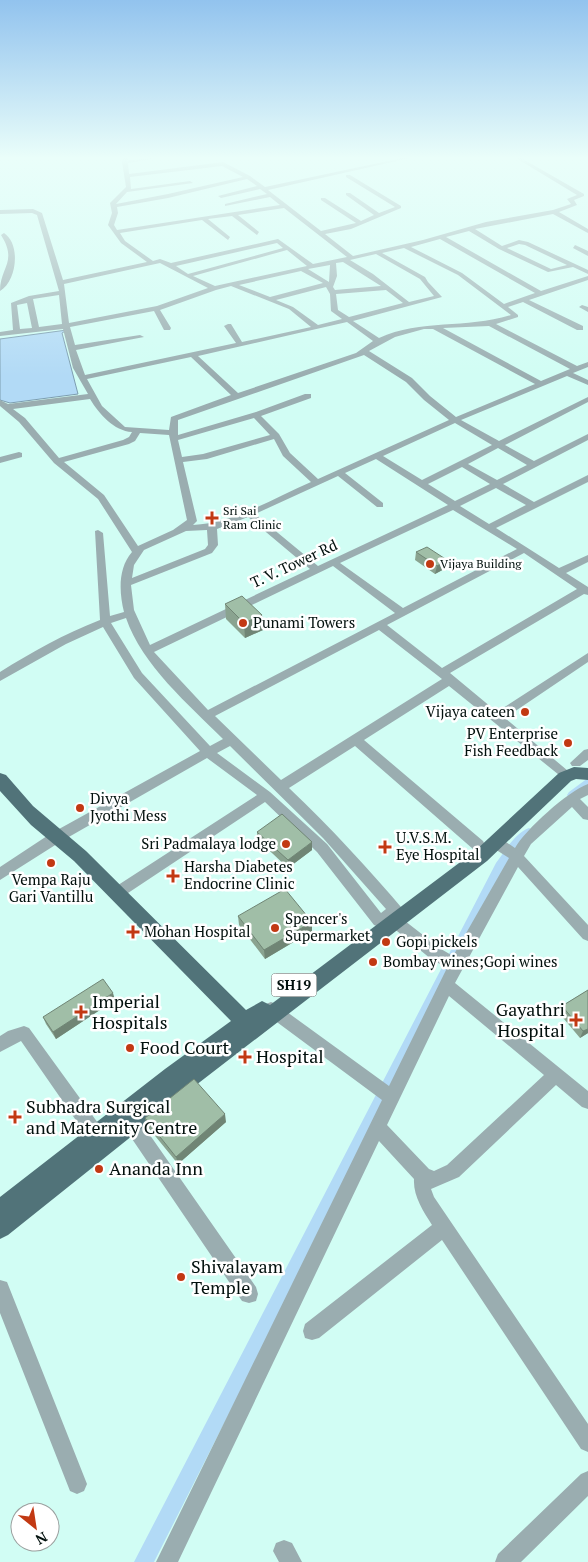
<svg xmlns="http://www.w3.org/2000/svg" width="588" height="1562" font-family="'PT Serif',serif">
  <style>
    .water { fill: #b2daf6; stroke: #7d9db0 }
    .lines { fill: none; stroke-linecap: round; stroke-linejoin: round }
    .canal { fill: #b2daf6; fill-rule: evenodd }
    .minor { fill: #9aadb0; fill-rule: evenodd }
    .major { fill: #517379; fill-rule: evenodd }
    .wall { fill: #8aa390 }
    .shaded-wall { fill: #708575 }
    .building { fill: #a0bea7; stroke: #708575 }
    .poi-dot { fill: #c23913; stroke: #fff; stroke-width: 2 }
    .labels { text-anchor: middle; stroke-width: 5; stroke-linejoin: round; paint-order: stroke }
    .far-poi-label { font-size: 12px; fill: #02100d; stroke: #fff; text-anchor: start }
    .shield { fill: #fff; stroke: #4e5856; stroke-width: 1 }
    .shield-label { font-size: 14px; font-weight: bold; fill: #02100d }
    .street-label { font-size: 15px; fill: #02100d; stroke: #fff }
    .poi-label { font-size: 15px; fill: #02100d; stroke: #fff; text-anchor: start }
    .near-poi-label { font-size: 18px; fill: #02100d; stroke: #fff; text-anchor: start }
  </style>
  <rect width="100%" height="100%" fill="#d1fdf4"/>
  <path class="water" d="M67,330L62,333L78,394L10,403L0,400V339Z"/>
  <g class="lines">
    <path class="canal" d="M588,778V788L577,798H569L567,795L569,792Z
      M529,828L533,830L535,833L504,869L154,1562H134L496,863C505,851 515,833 529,828Z"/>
    <path class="minor" d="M124,158H128V160L158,158L128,163L129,174L223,162L250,176L265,187L402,158H410L268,190L321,231L356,223L321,200V198H325L361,221L374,215L346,195V193H350L379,213L395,207L346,177V175H350L401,206V208L351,229L325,234L353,256L423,240L486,222L553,210L571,204L567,199L577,195L516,158H521L584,194V196L574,200L577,205L559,212L588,229V233L586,232L553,214L475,229L502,246L519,240L528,242L588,270V274L573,267L548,272L499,249L469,231L446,237L541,291L588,276V280L529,300L583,326V330H577L523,302L508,307L518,315V317L496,324L577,366L588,362V367L573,373L588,380V385L567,376L461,420L499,441L588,397V402L505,445L534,461L588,434V440L503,484L534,502L588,475V482L496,528L559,568L588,555V562L566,573L588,587V595L584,594L450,673L497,712L588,653V662L505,718L574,776L572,779H564L449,686L364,740L483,841L485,845L483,849H473L355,746L289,788C330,827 369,869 406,913L408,917L405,921L441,949L453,956L509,858L490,846L488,842L490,838H500L515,848C525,830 568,791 588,784V795L580,799L588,807V820L583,819L572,807L531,844L524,856L588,925V941L583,939L518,867L455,983L588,1091V1109L582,1107L556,1085L459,1177L431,1189L434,1197L588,1424V1452L581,1449L442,1240L319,1338L312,1340L305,1338L303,1331L305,1324L432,1225C423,1211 413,1196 414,1179L379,1141L178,1562H156L382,1100L266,1014L263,1009L266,1004L271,1002L276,1004L389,1086L447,968L431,959L386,922L384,925L379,927L374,925L317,852L265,802L122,897L117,899L112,897L110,893L112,889L257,795L207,758L60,842L0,880V867L50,834L200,751L134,678L103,627L66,644L0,681V672C32,652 64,634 100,620L95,531L98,530L103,533L110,616L124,612C119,592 118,568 132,552L98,499L54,463L19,422L0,406V400L8,404L88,394L73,368L63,329L0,336V332L13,330L11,303L29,296L59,291L37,215L32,213L0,214V210L33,209L42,213L63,280L147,262L121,243L108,225L112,213L110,203L126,187L122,162ZM222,166L243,177L168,194L116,204L127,192L193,183L190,181L131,189L130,177ZM247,179L257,186L218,196L221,198L260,189L267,194L225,204V206L270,197L280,205L117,230L114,225L118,213L117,207L168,198ZM284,208L347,257L313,264L278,239L171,263L160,259L153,261L125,241L120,233L202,220L228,240L230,237L208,219L232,216L257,235L259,232L238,215ZM440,239L535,293L504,304L462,273L411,247ZM277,243L283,248L188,274L176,266ZM519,244L525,245L567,265L551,269L507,248ZM404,248L458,275L511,315C467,329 421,319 379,338L353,321L442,297L428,282L425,277L382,253ZM287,250L307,266L215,286L193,276ZM376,254L420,279L434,296L409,302L373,274L350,260ZM343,262L381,286L335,290L333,287L337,276L336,263ZM160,263L208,288L157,306L69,323L64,284ZM330,265L329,282L308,269ZM301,271L323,283L270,297L239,285ZM231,286L289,309L311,327L242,342L231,324H228L224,326L236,343L85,375L76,350L144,337L140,335L75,345L70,327L154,311L164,330H170L171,328L160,310L216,290ZM326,287L330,294L331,311L342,319L318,325L293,307L276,300ZM386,290L403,303L349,317L338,310L336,294ZM59,295L62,324L39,327L33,299ZM27,303L32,328L20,329L17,305ZM347,322L373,341L356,353L238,393L198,356ZM489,326L570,369L541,381L443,328ZM424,329H433L535,384L456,417L430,396L412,378L369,351L395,337ZM364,355L406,382L424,400L449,420L318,479L290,453L279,434L261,416L311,398V394H305L256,412L178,435V420ZM191,357L231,395L171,417L169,430L125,427L102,406L87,379ZM90,399C99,414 114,431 132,432L129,437L123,440L59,458L25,418L13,409ZM254,418L270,435L203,454L182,457L178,440ZM455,423L492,445L422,480L383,456ZM140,433L169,435L187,520L173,530L138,546L104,495L64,462L129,444L135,441ZM274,439L283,456L311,482C274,498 234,523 193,525L197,521L183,462L207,459ZM498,448L527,465L497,480L468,464ZM376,459L448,505L318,566L255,514L338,476L377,507H383V503L345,473ZM462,467L490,484L455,501L428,484ZM496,488L526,505L489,524L460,506ZM453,510L517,549L403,608L340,563ZM248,517L310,569L150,645L134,610L131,585L212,553L218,545L217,529ZM207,530L208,545L205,549L132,578L134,565L144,550L186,531ZM524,553L577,589L442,668L387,625ZM333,566L395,613L208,710L154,652ZM126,618C142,665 189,705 223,739L210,746L142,673L111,623ZM379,630L442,679L281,780L215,716ZM230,746L323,838L386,909L381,913L327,844L270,792L217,753ZM449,996L544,1075L447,1165L434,1171L429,1169L387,1125Z
      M4,233C21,244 17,281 0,291C0,267 18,262 1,235Z
      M575,245L588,251V256L573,248Z
      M582,305L588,307V312L579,307Z
      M19,452L22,453V457L0,463V457Z
      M588,749V760L580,766H572L570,763L584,750Z
      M24,1026L29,1028L103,1130L105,1136L103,1142L97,1144L91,1142L21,1041L0,1052V1036L8,1031Z
      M132,1116L138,1118L256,1287L258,1294L256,1301L249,1303L242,1301L126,1130L124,1124L126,1118Z
      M0,1280L7,1282L87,1484L84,1491L77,1494L70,1491L0,1313Z
      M588,1471V1496L521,1562H495L498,1554L581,1474Z
      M284,1540L292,1543L302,1562H279L273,1551L276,1543Z"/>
    <path class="major" d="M574,767L588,768V780L576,779L571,781L487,861L187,1092L8,1235L0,1239V1197L165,1069L231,1021L74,861L31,825L0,791V773L6,775L33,806L86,851L246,1010L262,1001L270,1005L475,851L559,773Z"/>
  </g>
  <path class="wall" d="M416,552L447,560L446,568L435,574L415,560Z
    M225,604L262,615L263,630L245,638L226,619Z
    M257,832L312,850L288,868L257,839Z
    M238,916L312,931L265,959L239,925Z
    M588,990V1033L580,1038L559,1013L562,1006Z
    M115,1000L56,1039L46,1024L43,1017Z
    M145,1118L226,1122L178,1164L147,1126Z"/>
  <path class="shaded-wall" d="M447,560L446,568L435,574L437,566Z
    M262,615L263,630L245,638L244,623Z
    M312,842V850L288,868V860Z
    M312,922V931L265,959L264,950Z
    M113,993L115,1000L56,1039L53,1032Z
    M588,1029V1033L580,1038L583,1031Z
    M225,1114L226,1122L178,1164L176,1157Z"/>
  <path class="building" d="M427,547L447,560L437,566L416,552Z
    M242,596L262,615L244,623L225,604Z
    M282,814L312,842L288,860L257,832Z
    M285,889L312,922L264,950L238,916Z
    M103,979L113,993L53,1032L43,1017Z
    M588,990V1029L583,1031L562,1006Z
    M194,1079L225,1114L176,1157L145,1118Z"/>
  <linearGradient id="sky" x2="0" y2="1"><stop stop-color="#92c3ee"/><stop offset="0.42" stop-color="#eafefa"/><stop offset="1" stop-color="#eafefa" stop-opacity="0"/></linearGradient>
  <rect width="588" height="376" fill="url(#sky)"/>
  <g class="poi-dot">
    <path d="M209.5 510.5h5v5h5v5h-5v5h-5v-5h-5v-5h5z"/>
    <circle cx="430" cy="564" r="5"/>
    <circle cx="243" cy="623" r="5"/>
    <circle cx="525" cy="712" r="5"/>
    <circle cx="568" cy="743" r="5"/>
    <circle cx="80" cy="808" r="5"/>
    <circle cx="286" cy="844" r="5"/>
    <path d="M382.5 839.5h5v5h5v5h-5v5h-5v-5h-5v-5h5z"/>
    <circle cx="51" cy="863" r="5"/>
    <path d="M170.5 868.5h5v5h5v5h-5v5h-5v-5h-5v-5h5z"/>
    <circle cx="275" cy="928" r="5"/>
    <path d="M130.5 924.5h5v5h5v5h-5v5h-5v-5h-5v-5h5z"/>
    <circle cx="386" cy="942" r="5"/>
    <circle cx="373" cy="962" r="5"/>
    <path d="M78.5 1004.5h5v5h5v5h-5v5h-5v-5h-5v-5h5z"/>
    <path d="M573.5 1012.5h5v5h5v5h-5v5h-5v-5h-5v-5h5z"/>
    <circle cx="130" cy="1048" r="5"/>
    <path d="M242.5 1049.5h5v5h5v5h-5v5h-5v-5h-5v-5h5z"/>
    <path d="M12.5 1109.5h5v5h5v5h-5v5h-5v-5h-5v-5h5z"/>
    <circle cx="99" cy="1169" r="5"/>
    <circle cx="181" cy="1277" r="5"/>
  </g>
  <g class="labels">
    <g class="far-poi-label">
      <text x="223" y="515">Sri Sai<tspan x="223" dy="14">Ram Clinic</tspan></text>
      <text x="440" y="568">Vijaya Building</text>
    </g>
    <rect class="shield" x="271.5" y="973.5" width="45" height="23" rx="4"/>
    <g class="shield-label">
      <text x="294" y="990">SH19</text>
    </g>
    <g class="street-label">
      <text transform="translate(294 564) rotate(-25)" y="5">T. V. Tower Rd</text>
    </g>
    <g class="poi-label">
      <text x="253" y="628">Punami Towers</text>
      <text x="515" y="717" text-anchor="end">Vijaya cateen</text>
      <text x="558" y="739" text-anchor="end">PV Enterprise<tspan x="558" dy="17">Fish Feedback</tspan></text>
      <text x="90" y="804">Divya<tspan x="90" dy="17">Jyothi Mess</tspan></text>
      <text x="396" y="843">U.V.S.M.<tspan x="396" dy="17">Eye Hospital</tspan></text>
      <text x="276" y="849" text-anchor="end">Sri Padmalaya lodge</text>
      <text x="184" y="872">Harsha Diabetes<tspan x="184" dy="17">Endocrine Clinic</tspan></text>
      <text x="51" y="885" text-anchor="middle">Vempa Raju<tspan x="51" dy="17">Gari Vantillu</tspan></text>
      <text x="285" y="924">Spencer's<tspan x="285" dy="17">Supermarket</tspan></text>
      <text x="144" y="937">Mohan Hospital</text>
      <text x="396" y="947">Gopi pickels</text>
      <text x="383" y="967">Bombay wines;Gopi wines</text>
    </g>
    <g class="near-poi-label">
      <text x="92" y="1008">Imperial<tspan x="92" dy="21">Hospitals</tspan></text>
      <text x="565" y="1016" text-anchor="end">Gayathri<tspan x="565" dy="21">Hospital</tspan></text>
      <text x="140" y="1054">Food Court</text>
      <text x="256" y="1063">Hospital</text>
      <text x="26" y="1113">Subhadra Surgical<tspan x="26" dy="21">and Maternity Centre</tspan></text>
      <text x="109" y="1175">Ananda Inn</text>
      <text x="191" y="1273">Shivalayam<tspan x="191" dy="21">Temple</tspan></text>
    </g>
  </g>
  <g transform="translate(35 1527) rotate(150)"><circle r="24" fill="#ffffff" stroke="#9a9f9e"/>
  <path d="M0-4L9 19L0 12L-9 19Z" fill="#c23913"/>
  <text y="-8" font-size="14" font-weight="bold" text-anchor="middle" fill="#02100d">N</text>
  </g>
</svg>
